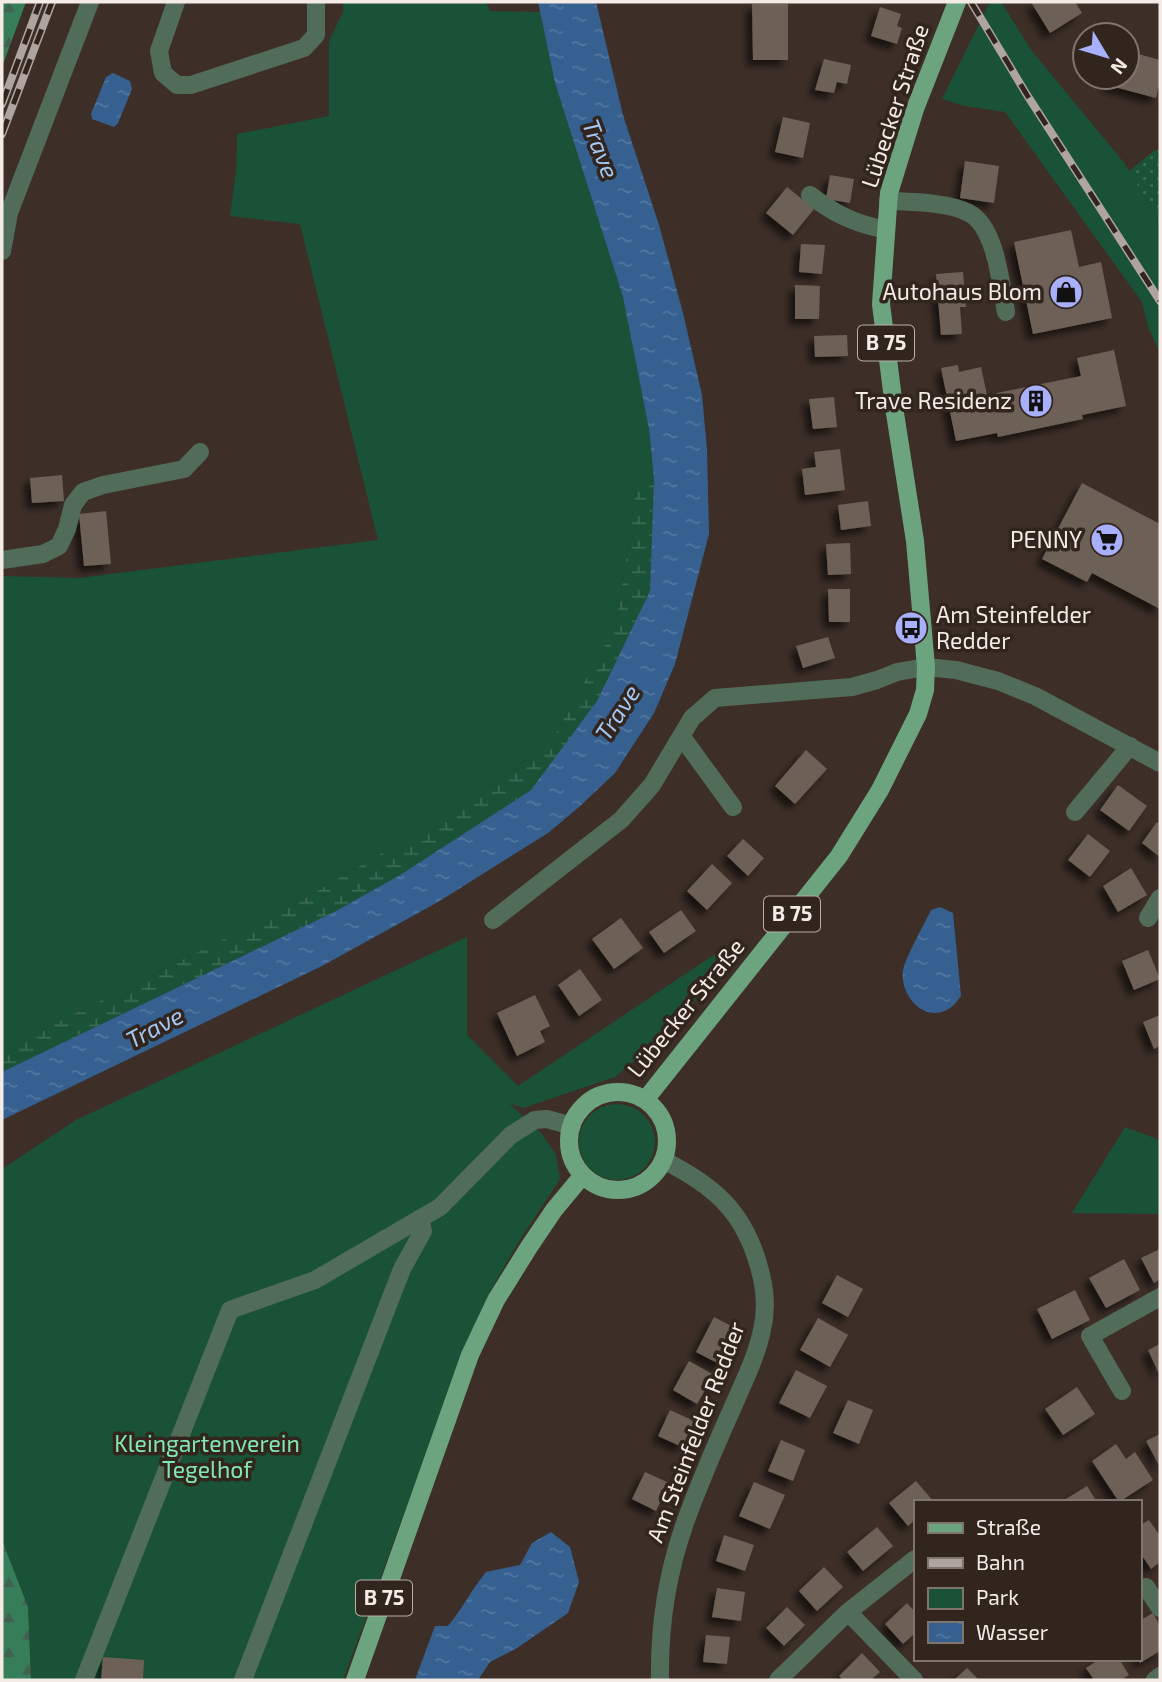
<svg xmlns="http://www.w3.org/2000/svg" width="1162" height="1682" font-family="'Exo 2',sans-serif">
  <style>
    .green { fill: #195237 }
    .forest { fill: url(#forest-firs) }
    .wetland { fill: url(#wetland-marsh) }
    .park { fill: url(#park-dots) }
    .water { fill: url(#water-ripples) }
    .building { fill: #6d6156; filter: url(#shadow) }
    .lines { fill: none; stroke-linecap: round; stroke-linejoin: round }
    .minor { stroke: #526c5a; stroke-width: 18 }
    .major { stroke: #6da480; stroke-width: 18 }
    .rail-casing { stroke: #afa49f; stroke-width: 8 }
    .rail { stroke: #32251e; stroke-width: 5; stroke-dasharray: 16; stroke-linecap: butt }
    .labels { text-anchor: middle; stroke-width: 7; stroke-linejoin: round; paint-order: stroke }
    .shield { fill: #32251e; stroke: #bab0aa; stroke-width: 2 }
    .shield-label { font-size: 21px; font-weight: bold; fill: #f4ebe6 }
    .street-label { font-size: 23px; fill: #f4ebe6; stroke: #32251e }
    .poi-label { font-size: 23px; fill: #f4ebe6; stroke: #32251e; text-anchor: end }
    .park-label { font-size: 23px; fill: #82e7b1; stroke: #32251e }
    .water-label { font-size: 24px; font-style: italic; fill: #a3c7f3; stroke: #32251e }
  </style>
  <defs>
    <pattern id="forest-firs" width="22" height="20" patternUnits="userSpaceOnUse" patternTransform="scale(1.75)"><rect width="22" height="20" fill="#367e59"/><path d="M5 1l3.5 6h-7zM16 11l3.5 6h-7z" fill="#40624f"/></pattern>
    <pattern id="wetland-marsh" width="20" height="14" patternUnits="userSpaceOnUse" patternTransform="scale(1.75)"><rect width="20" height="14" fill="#195237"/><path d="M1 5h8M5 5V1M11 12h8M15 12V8" fill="none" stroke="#3b6b54"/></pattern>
    <pattern id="park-dots" width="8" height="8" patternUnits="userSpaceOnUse" patternTransform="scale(1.75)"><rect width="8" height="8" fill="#195237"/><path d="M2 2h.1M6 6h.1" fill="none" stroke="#3b6b54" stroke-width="1.8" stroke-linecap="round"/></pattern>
    <pattern id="water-ripples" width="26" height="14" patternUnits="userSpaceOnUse" patternTransform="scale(1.75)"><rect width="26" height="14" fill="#356090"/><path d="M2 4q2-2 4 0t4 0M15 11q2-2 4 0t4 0" fill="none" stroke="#5377a0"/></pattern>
    <filter id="shadow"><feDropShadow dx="-6" dy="6" stdDeviation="3.5" flood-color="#0009"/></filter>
  </defs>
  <rect width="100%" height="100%" fill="#3d2f28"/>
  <path class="green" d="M343,2H486L490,11L540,12L555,83L623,297L649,429L654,480L637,484L616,625L553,738L481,795L300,901L2,1050V576L79,578L378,540L300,224L230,216L236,171L237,134L329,116V41L343,12Z
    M990,2H1001L1032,51L1125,164L1160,223V353L1148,327L1142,302L1005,112L965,106L942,99Z
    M467,937V1035L518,1086L727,946L687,1015L615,1077L523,1108L509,1103L541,1133L556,1155L560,1179L519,1241L488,1295L464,1350L343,1680H31L28,1607L2,1540V1169L76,1120Z
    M579 1142a38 38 0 1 1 76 0a38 38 0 1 1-76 0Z
    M1125,1127L1160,1140V1214L1072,1213Z"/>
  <path class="forest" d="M2,2H26L2,67Z
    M2,1540L28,1607L31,1680H2Z"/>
  <path class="wetland" d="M654,480L650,591L597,701L531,790L400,875L334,912L2,1072V1050L300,901L481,795L553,738L616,625L637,484Z"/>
  <path class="park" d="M1155,150L1160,151V223L1129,171Z"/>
  <path class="water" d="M538,2H596L623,115L659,225L683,313L702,395L707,449L709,534L675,664L654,713L615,773L579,807L548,833L438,902L322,966L2,1120V1072L334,912L400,875L531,790L597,701L650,591L654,480L649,429L623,297L555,83Z
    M113,73L130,81L132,89L118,123L114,127L92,119L91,114L106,77Z
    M940,907L953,913L961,996C958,1000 954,1006 950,1008C926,1025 899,996 903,970C905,958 925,923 931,910Z
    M551,1532L570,1547L579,1582L568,1613L517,1648L490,1662L478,1680H415L435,1626H448C462,1609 472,1589 486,1572L520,1565L532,1543Z"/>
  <path class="building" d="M1031,2H1075L1082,13L1050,33Z
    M752,4H788V60H753Z
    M880,7L901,14L897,26L902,28L897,44L871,36Z
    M1127,51L1160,60V82L1156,98L1107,85L1110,77H1127Z
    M824,59L851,65L847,84L837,82L834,93L815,90Z
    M783,117L810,123L803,158L775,152Z
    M965,161L999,166L994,203L960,198Z
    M830,175L854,179L850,203L826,199Z
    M787,187L814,209L793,235L766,213Z
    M1071,230L1079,267L1101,262L1112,318L1033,334L1014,242Z
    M801,244L825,245L822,274L799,272Z
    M963,272L966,307H960L962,334L941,335L936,274Z
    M795,285L820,286L819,319H795Z
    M847,335L848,356L815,357L814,336Z
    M1114,350L1126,406L1082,415L1083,419L998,437L997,433L956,441L941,368L958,365L959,372L981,367L987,395L1081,376L1077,358Z
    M834,397L837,427L813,429L809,399Z
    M840,449L845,490L805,495L802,469L816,467L814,452Z
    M62,475L64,501L32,503L30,478Z
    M1082,483L1160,524V609L1092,573L1087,582L1042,559Z
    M868,501L871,526L841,530L838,505Z
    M106,511L111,564L84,566L79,514Z
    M850,543L851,574L828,575L826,544Z
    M828,589H850V622H829Z
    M828,637L835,658L803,668L796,646Z
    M806,750L827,769L795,804L775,786Z
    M1118,785L1147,806L1129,831L1100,810Z
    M1157,822L1160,824V857L1142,843Z
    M1088,834L1110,851L1090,877L1068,860Z
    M743,839L764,858L748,876L727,856Z
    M712,864L732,883L707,910L687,891Z
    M1131,868L1147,895L1118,912L1103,886Z
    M681,910L696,931L664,953L649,932Z
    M621,918L643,948L614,969L592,939Z
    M1148,950L1160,979L1134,990L1122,961Z
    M580,969L602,1000L579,1016L558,985Z
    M535,995L550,1026L540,1031L545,1042L517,1056L497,1013Z
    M1160,1015V1046L1154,1049L1143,1022Z
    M1160,1249V1279L1154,1283L1141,1258Z
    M1124,1259L1140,1290L1106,1308L1089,1278Z
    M837,1275L863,1289L848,1317L822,1303Z
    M1075,1290L1090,1320L1052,1339L1037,1309Z
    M714,1317L739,1330L721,1365L696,1352Z
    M818,1318L848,1335L830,1367L800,1350Z
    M1160,1344V1376L1148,1350Z
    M689,1361L714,1375L697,1404L673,1390Z
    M796,1370L827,1386L810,1418L779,1403Z
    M1077,1387L1095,1414L1063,1435L1045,1409Z
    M848,1400L873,1410L859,1444L833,1433Z
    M670,1410L694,1421L682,1447L658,1436Z
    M1160,1434V1467L1146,1441Z
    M781,1440L805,1450L793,1481L768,1471Z
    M1116,1444L1126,1459L1135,1452L1153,1480L1119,1502L1092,1461Z
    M645,1472L669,1483L656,1511L632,1499Z
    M916,1481L934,1502H915V1520L908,1526L889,1503Z
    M754,1482L785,1495L770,1529L739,1516Z
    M1087,1486L1097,1502H1061Z
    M1149,1520L1158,1533L1160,1532V1562L1151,1569L1139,1551V1526Z
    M877,1527L893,1546L863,1571L847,1552Z
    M724,1535L754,1545L745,1571L716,1561Z
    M824,1567L843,1587L817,1611L799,1591Z
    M717,1588L745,1592L741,1621L712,1617Z
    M907,1603L915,1612V1633L903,1644L885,1624Z
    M787,1607L805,1625L784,1646L766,1628Z
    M1153,1613L1160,1626V1651L1140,1663L1138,1659L1139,1621Z
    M706,1635L730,1637L727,1664L703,1662Z
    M862,1653L880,1672L871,1680H843L839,1676Z
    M103,1657L144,1660L143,1680H101Z
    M1100,1659H1119L1129,1675L1121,1680H1094L1086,1668Z
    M967,1668L979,1680H954Z"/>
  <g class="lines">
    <path class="minor" d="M176,2L159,51L163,73L177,85H191L304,48L316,35V2
      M810,195C836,215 854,223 886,230
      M888,201C911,202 949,202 969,213C996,227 1001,285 1006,312
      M2,251L9,213L90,2
      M2,560L43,554L59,546L67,529L73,505L83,492L103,485L184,469L200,452
      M682,737L733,807
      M1075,812L1130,746
      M1148,918L1160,898
      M493,920L621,820L652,785L692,718L715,698L852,687L877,680L897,672L926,667L956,670L998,681L1035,696L1160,763
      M1122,1391L1090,1336L1160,1297
      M1146,1587L1160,1608
      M848,1612L915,1559
      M84,1680L230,1310L315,1280L440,1207L511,1135L535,1120L547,1119L572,1126
      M243,1680L402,1269L423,1231L420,1220
      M660,1680C659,1627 667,1574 685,1523C700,1481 718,1440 736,1400C746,1377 757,1354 762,1330C767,1309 765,1287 759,1267C744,1211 713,1185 663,1160
      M778,1680L848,1612L914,1680
      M1155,1680L1160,1676"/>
    <path class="major" d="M569 1141a49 49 0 1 1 98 0a49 49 0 1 1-98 0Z
      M645,1100L839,856L880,790L918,714L925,690L926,667L915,541L894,407L881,304L889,193L915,109L957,2
      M355,1680L470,1355L496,1300L529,1247L554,1210L583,1175"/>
    <defs>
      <path id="rail" d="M971,2L1027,95L1160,301
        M2,104L40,2
        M2,134L52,2"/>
    </defs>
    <use href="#rail" class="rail-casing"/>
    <use href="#rail" class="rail"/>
  </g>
  <defs>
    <symbol id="shop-disc" viewBox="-11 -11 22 22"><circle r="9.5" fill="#a8b0fc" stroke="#32251e"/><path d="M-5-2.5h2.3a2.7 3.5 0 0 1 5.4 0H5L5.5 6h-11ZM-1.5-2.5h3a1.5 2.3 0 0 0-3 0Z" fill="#111"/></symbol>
    <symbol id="building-disc" viewBox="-11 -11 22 22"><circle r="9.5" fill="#a8b0fc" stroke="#32251e"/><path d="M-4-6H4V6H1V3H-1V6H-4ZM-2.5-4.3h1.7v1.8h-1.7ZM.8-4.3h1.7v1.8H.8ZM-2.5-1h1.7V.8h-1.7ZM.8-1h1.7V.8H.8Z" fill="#111"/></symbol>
    <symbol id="supermarket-disc" viewBox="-11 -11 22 22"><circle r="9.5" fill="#a8b0fc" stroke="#32251e"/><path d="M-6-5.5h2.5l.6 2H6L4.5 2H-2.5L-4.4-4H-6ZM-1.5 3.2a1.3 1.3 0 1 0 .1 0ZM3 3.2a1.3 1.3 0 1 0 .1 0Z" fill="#111"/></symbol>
    <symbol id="bus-disc" viewBox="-11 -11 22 22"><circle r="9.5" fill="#a8b0fc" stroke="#32251e"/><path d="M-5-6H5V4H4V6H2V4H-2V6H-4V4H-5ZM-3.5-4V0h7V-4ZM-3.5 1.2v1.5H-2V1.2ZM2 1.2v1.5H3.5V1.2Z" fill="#111"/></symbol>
  </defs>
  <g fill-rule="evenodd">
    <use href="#shop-disc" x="1047" y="273" width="38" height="38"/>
    <use href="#building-disc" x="1017" y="382" width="38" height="38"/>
    <use href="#supermarket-disc" x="1088" y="521" width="38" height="38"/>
    <use href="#bus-disc" x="892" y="609" width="38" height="38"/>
  </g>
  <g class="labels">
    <g class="shield">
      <rect x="858" y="325.5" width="56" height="35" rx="5"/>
      <rect x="764" y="896.5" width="56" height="35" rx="5"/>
      <rect x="356" y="1580.5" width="56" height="35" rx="5"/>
    </g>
    <g class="shield-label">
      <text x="886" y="350">B 75</text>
      <text x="792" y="921">B 75</text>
      <text x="384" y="1605">B 75</text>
    </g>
    <g class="street-label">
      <text transform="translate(895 106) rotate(-72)" y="8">Lübecker Straße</text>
      <text transform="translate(686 1008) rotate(-51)" y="8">Lübecker Straße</text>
      <text transform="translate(696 1432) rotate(-69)" y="8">Am Steinfelder Redder</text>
    </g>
    <g class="poi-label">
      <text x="1042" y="300">Autohaus Blom</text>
      <text x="1012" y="409">Trave Residenz</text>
      <text x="1082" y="548">PENNY</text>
      <text x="936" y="623" text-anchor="start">Am Steinfelder<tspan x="936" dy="26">Redder</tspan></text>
    </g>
    <g class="park-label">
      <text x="207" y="1452">Kleingartenverein<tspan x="207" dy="26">Tegelhof</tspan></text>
    </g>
    <g class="water-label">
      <text transform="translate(600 149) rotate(69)" y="8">Trave</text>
      <text transform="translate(618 713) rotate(-57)" y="8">Trave</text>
      <text transform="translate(155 1028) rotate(-28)" y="8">Trave</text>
    </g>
  </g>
  <rect width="1162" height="1682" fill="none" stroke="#f4ebe6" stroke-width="7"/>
  <rect x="914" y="1500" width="228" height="161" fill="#32251e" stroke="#80746e" stroke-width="2"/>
  <rect x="928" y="1523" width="35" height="10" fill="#6da480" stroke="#80746e" stroke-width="2"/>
  <text x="976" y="1535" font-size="21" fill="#f4ebe6">Straße</text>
  <rect x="928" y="1558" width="35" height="10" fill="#afa49f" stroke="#80746e" stroke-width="2"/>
  <text x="976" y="1570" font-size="21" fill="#f4ebe6">Bahn</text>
  <rect x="928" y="1588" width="35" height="21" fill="#195237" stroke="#80746e" stroke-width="2"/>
  <text x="976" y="1605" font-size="21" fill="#f4ebe6">Park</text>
  <rect x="928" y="1622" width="35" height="21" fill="url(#water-ripples)" stroke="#80746e" stroke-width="2"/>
  <text x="976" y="1640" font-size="21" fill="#f4ebe6">Wasser</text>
  <g transform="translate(1106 56) rotate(128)"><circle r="33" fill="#32251e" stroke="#80746e" stroke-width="2"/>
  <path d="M0-5L12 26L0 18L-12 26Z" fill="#a8b0fc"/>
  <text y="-10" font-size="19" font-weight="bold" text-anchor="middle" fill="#f4ebe6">N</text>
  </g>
</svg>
